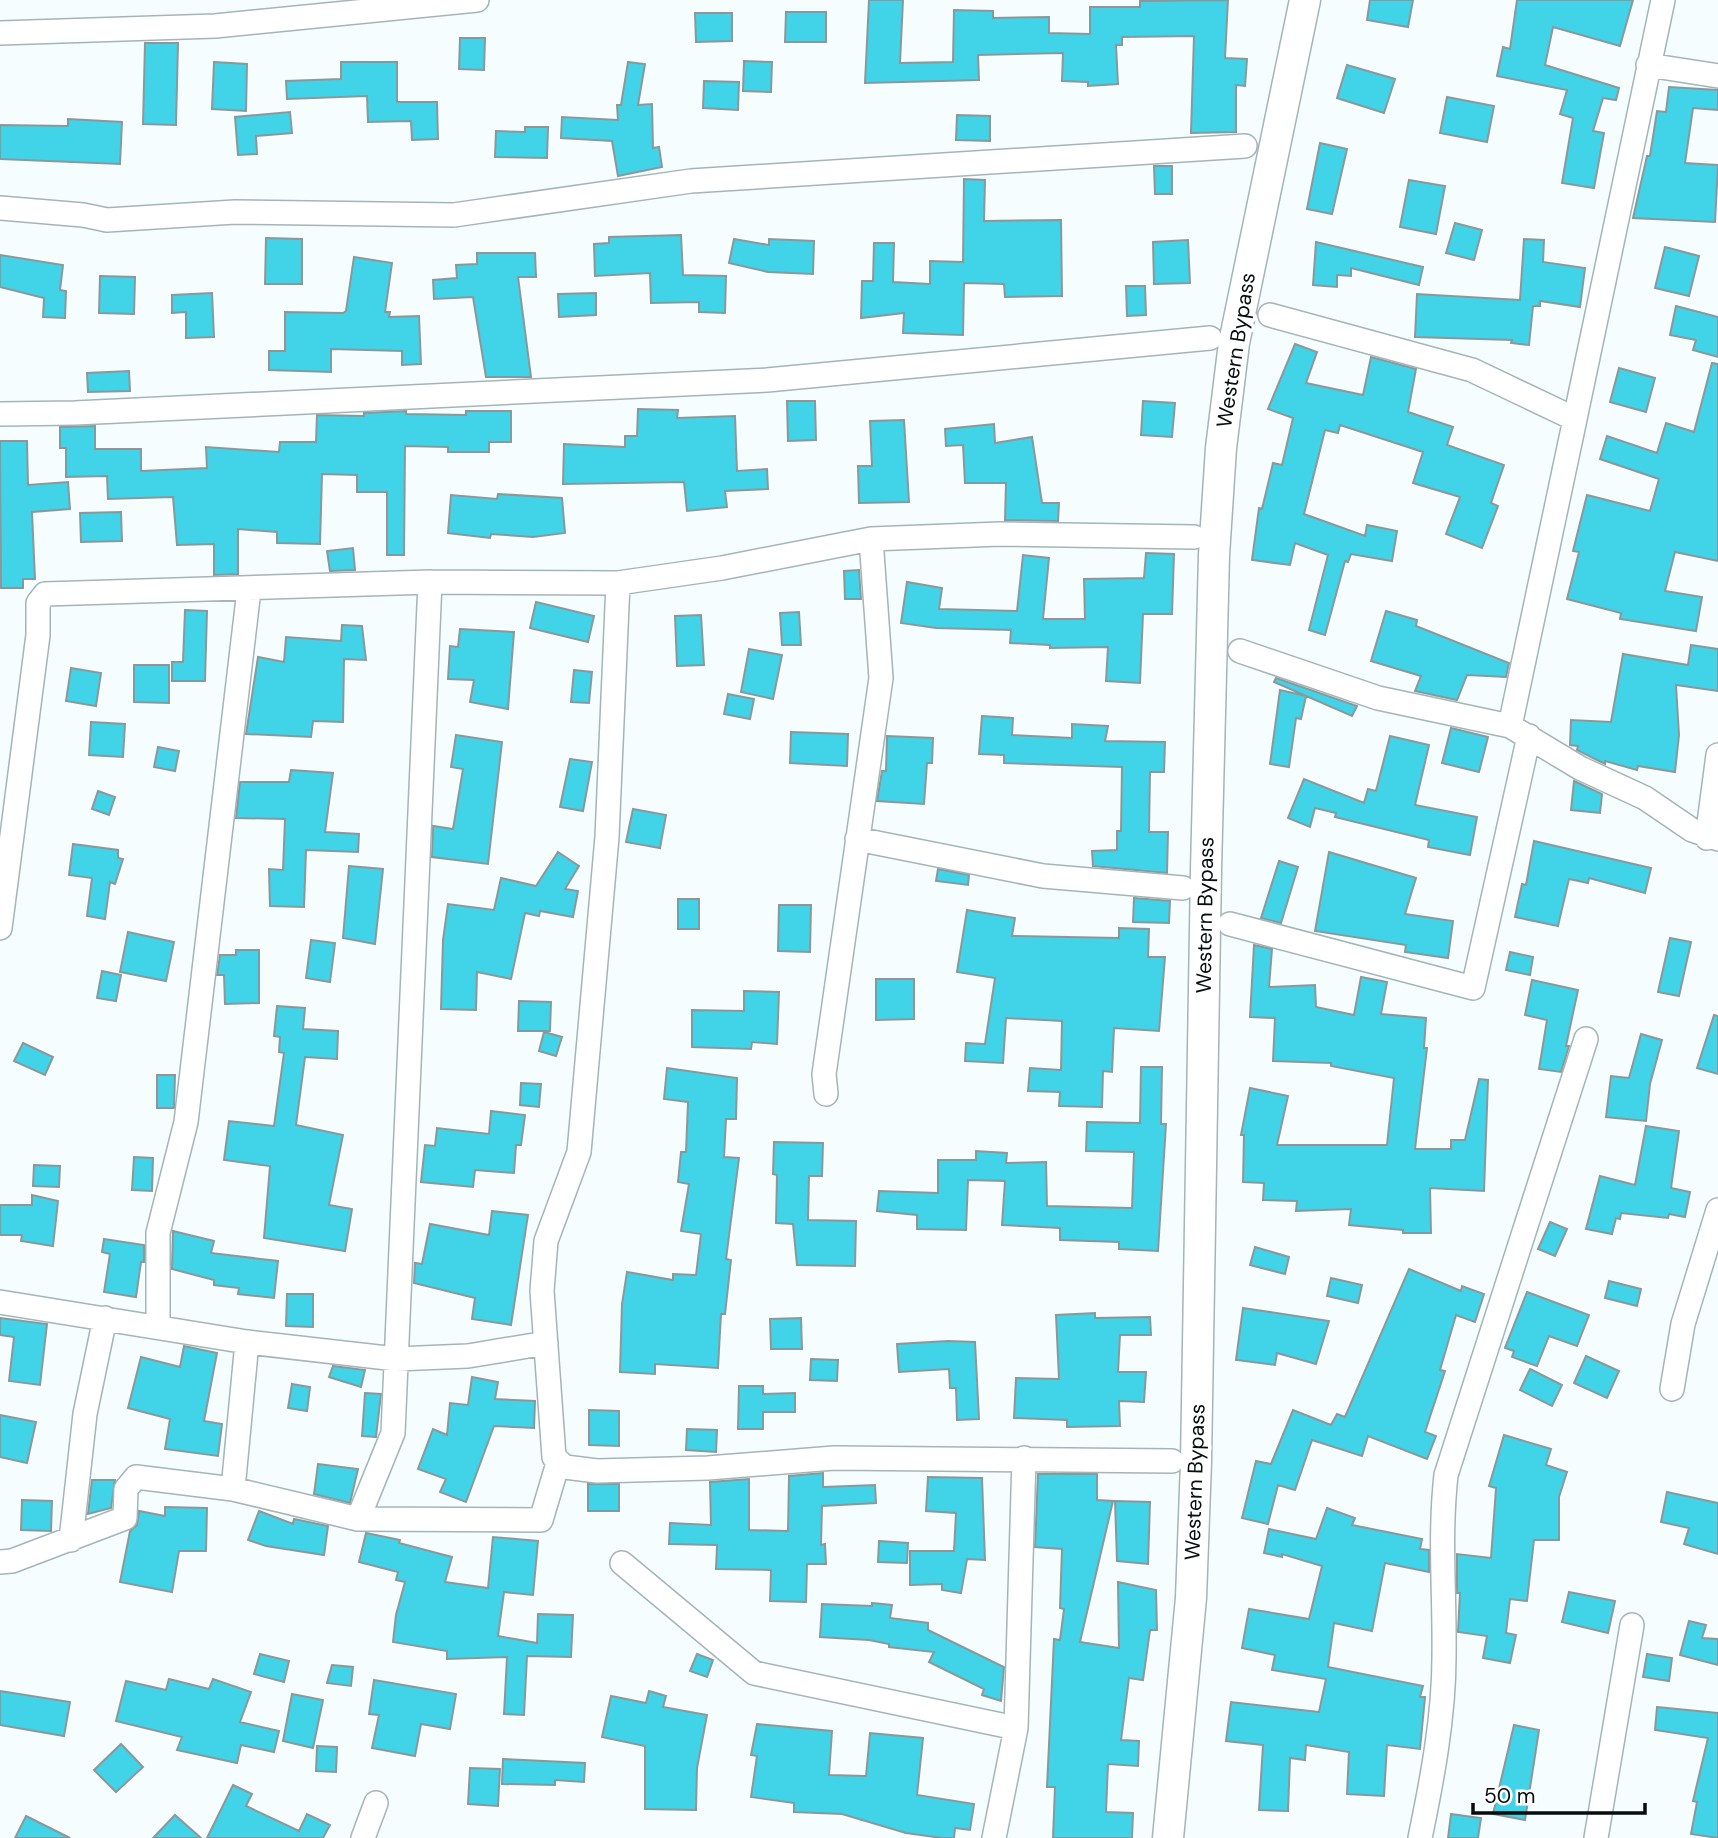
<svg xmlns="http://www.w3.org/2000/svg" width="1718" height="1838" font-family="'DM Sans',sans-serif">
  <style>
    .building { fill: #41d4e8; stroke: #89999b; stroke-width: 2 }
    .lines { fill: none; stroke-linecap: round; stroke-linejoin: round }
    .minor-casing { stroke: #a4b5b7; stroke-width: 26 }
    .major-casing { stroke: #a4b5b7; stroke-width: 33 }
    .minor { stroke: #fff; stroke-width: 23 }
    .major { stroke: #fff; stroke-width: 30 }
    .labels { text-anchor: middle; stroke-width: 7; stroke-linejoin: round; paint-order: stroke }
    .street-label { font-size: 21px; fill: #070d0d; stroke: #fff }
  </style>
  <rect width="100%" height="100%" fill="#f6fdfe"/>
  <path class="building" d="M869,0H903L900,63L953,62L954,10L993,11V18L1049,17V33L1090,34V7H1140V1L1228,0L1225,58L1247,59L1245,86L1236,85V132L1191,133L1194,36L1122,37V45H1116L1118,84L1088,86V82L1062,81L1063,53L978,55L979,80L865,83Z
    M1370,0H1413L1408,27L1367,20Z
    M1517,0H1633L1620,46L1553,27L1545,65L1619,88L1616,100L1603,98L1593,131L1604,133L1594,188L1562,183L1573,118L1560,114L1567,90L1497,76L1503,47L1510,49Z
    M786,12H826V42H785Z
    M695,13H732V41L696,42Z
    M460,38H485L484,70L459,69Z
    M145,43H178L176,125L143,124Z
    M744,61L772,62L771,92L743,91Z
    M214,62L247,64L246,111L212,109Z
    M341,62H397V102H437L438,139L412,140L411,121L368,122L367,96L287,99L286,81L341,79Z
    M628,62L645,64L638,105L652,104L653,148L659,147L662,167L618,176L612,141L561,138L562,117L618,120L617,105H621Z
    M1347,65L1395,79L1384,113L1337,98Z
    M704,81L739,82L738,110L703,108Z
    M1669,87L1718,90V110L1693,108L1685,163L1718,165L1715,222L1633,218L1647,156H1650L1657,111L1666,112Z
    M1447,97L1494,106L1487,142L1440,133Z
    M290,112L292,133L256,136L257,154L238,155L235,117Z
    M957,115L990,116V141L956,140Z
    M68,119L122,122L120,164L0,159V125L68,126Z
    M525,127H548L547,158L495,157L496,131L525,132Z
    M1320,143L1347,149L1332,214L1307,209Z
    M1154,166H1172V194H1155Z
    M964,179L985,180L984,221L1061,220L1062,296L1005,297L1004,284L964,283L963,335L903,333L904,313L861,318L862,281H873L874,243H894L893,282L930,284V261L963,262Z
    M1409,180L1445,186L1436,234L1400,227Z
    M1455,223L1482,230L1474,260L1446,253Z
    M681,235L683,275L726,276L725,313L699,312V302L651,303L650,273L595,276L594,244L609,243V237Z
    M266,238L302,239V284H265Z
    M734,239L769,245V239L814,241L813,274L768,272L729,263Z
    M1524,239L1544,240L1543,262L1585,268L1580,307L1540,301V306H1533L1529,345L1511,343L1512,340L1415,337L1417,294L1520,300Z
    M1188,240L1190,283L1154,284L1153,242Z
    M1316,242L1423,267L1419,285L1351,268V276L1337,275V287L1313,285Z
    M1665,247L1699,256L1689,296L1655,288Z
    M477,253H535L536,277H518L531,377H486L473,297L434,299L433,280L457,278L456,265L477,264Z
    M0,255L63,265L60,290L66,291L65,318L43,317L44,298L0,287Z
    M354,257L392,263L385,312H390L389,317L419,316L421,364L402,365V351L331,349V372L269,370V351H285V312L343,313L346,311Z
    M100,276L135,277L134,314L99,313Z
    M1126,286H1145L1146,315L1127,316Z
    M212,293L214,337L186,338V312L172,313V295Z
    M596,293V315L559,317L558,294Z
    M1676,306L1718,317V357L1693,350L1696,340L1670,335Z
    M1295,344L1317,352L1306,383L1363,395L1371,357L1416,369L1408,412L1453,427L1447,445L1504,465L1491,503L1498,506L1482,548L1446,534L1460,497L1413,483L1423,452L1340,425L1338,433L1325,430L1304,514L1365,536L1367,525L1397,531L1392,561L1351,554L1348,562L1345,561L1325,635L1309,630L1328,555L1295,543L1290,565L1252,560L1259,508L1262,509L1273,463L1282,465L1293,418L1268,409Z
    M1712,363L1718,364V561L1675,552L1665,591L1702,597L1696,631L1620,619L1621,613L1567,599L1579,552L1573,551L1587,495L1650,511L1659,479L1600,459L1607,436L1657,453L1666,423L1694,432Z
    M1619,368L1655,378L1646,412L1610,402Z
    M129,371L130,391L88,392L87,373Z
    M787,401H815L816,440L788,441Z
    M1143,401L1175,403L1172,437L1141,435Z
    M638,409L678,410L677,418L735,416L737,471L767,469L768,489L725,491L727,507L687,511L684,482L563,484L564,444L625,447V436H637Z
    M406,411V414L466,415V411H511V442H489V452H448V447L405,446L404,555H387V492H357V475L322,474L320,544L277,543V532L238,529V574L214,575V544L177,545L173,497L108,499L107,476L66,477V448H60V427L95,426V449H141V471L207,468L206,447L279,452L280,442H316L317,415L364,416V413Z
    M904,420L909,502L859,503L858,466H872L870,421Z
    M994,424L995,443L1032,437L1042,503H1059L1058,521L1005,520L1006,483H965L963,445L946,446L945,429Z
    M0,441H27L28,485L68,482L70,509L32,512L35,579H23V588H1Z
    M498,494L562,498L565,533L533,537L491,534L490,538L448,533L451,495L497,499Z
    M121,512L122,541L81,542L80,513Z
    M353,548L355,570L330,571L327,551Z
    M1146,553L1174,554L1172,614H1143L1140,683L1106,681L1108,647L1050,648V645L1010,643L1011,630L936,628L901,623L907,582L942,588L939,609L1017,611L1023,555L1049,558L1043,619H1085L1084,579L1144,578Z
    M859,570L861,599H845L844,571Z
    M536,602L594,616L588,642L530,628Z
    M185,610L207,611L205,681H172V662H183Z
    M1386,611L1417,620L1416,626L1509,663L1506,677L1467,675L1457,700L1415,691L1421,676L1371,661Z
    M799,612L801,645H782L780,613Z
    M701,615L704,665L677,666L675,616Z
    M342,625L362,626L366,660L344,659L343,722L313,721L311,737L246,734L258,657L284,662L286,637L341,641Z
    M460,629L514,632L508,709L470,702L474,680L448,679L450,646L458,647Z
    M1691,645L1718,649V691L1676,685L1679,735L1675,772L1638,766L1637,770L1605,761V764L1577,750L1578,746L1570,745L1571,720L1611,722L1623,654L1688,665Z
    M749,649L782,655L773,699L741,692Z
    M134,665H169V703L134,702Z
    M71,668L101,673L96,706L66,701Z
    M574,670L592,672L589,703L571,702Z
    M1276,678L1357,706L1352,716L1274,682Z
    M1280,690L1306,696L1301,719L1296,718L1289,767L1270,764Z
    M728,694L754,699L750,719L724,714Z
    M982,716L1013,718L1012,735L1072,738V724L1108,726L1105,741L1165,742L1164,772H1150L1149,832H1168L1167,873L1093,866L1092,851L1117,850V831H1121L1122,767L1004,763V755L979,754Z
    M91,722L125,724L123,757L89,755Z
    M1451,728L1488,737L1479,772L1442,763Z
    M791,732L848,734L847,766L790,763Z
    M456,735L502,742L488,864L432,857L433,826L453,829L463,769L451,767Z
    M887,736L933,738L932,763H927L924,804L877,801L882,771H886Z
    M1390,736L1429,745L1415,805L1477,817L1470,855L1428,847L1429,840L1335,817L1336,813L1315,808L1310,827L1288,818L1304,779L1364,803L1368,789L1376,791Z
    M158,747L179,751L175,771L154,767Z
    M570,759L592,762L583,811L560,807Z
    M291,770L333,773L325,832L359,834L358,852L306,850L304,907L270,906L269,869L283,870L285,819L236,818L240,782H289Z
    M1574,781L1602,794L1600,813L1571,810Z
    M98,791L115,797L109,815L92,809Z
    M633,809L666,815L660,848L626,842Z
    M1534,841L1651,868L1645,893L1589,878L1588,883L1569,879L1558,926L1515,917L1522,884L1526,885Z
    M73,844L118,850V858L123,859L115,884L110,882L105,919L87,916L92,878L69,875Z
    M558,852L579,866L565,889L578,891L573,917L540,911L539,916L525,913L511,979L477,972L476,1010L441,1009L443,940L448,904L494,910L501,878L536,886Z
    M1329,852L1416,878L1405,914L1453,921L1448,958L1405,952L1406,945L1315,931Z
    M1279,861L1298,867L1281,923L1261,918Z
    M349,866L383,869L375,944L343,938Z
    M938,869L969,875L968,885L936,881Z
    M1134,898L1170,901L1169,923L1133,922Z
    M678,899H699V929H678Z
    M779,905H811L810,952L778,951Z
    M967,910L1015,918L1012,936L1119,938V928L1149,929L1148,957H1165L1159,1031L1114,1028L1112,1072L1103,1071L1102,1107L1059,1106L1060,1092L1028,1091L1030,1068L1061,1070L1062,1021L1006,1018L1003,1063L965,1061L966,1043L985,1044L995,978L957,972Z
    M128,932L174,942L166,981L120,972Z
    M1670,938L1691,942L1679,996L1658,992Z
    M311,940L335,943L330,982L306,978Z
    M1254,945L1272,949L1269,987L1315,985L1316,1007L1354,1015L1361,977L1387,982L1381,1014L1426,1018L1424,1048H1427L1415,1149H1451V1140H1465L1479,1079L1488,1080L1484,1191L1430,1188L1431,1233H1403V1230L1349,1225L1351,1209L1296,1211L1297,1201L1263,1200L1264,1183L1243,1182L1244,1135H1241L1250,1088L1288,1096L1277,1145H1387L1394,1078L1331,1066V1063L1273,1061L1275,1018L1250,1017Z
    M236,950H259V1003L225,1004L224,975H217L220,955H236Z
    M1510,952L1533,957L1530,975L1506,970Z
    M102,971L121,975L116,1001L97,998Z
    M876,979H914V1019L876,1020Z
    M1532,980L1578,990L1566,1046H1569L1561,1072L1539,1069L1547,1020L1525,1015Z
    M744,991L779,992L777,1044L752,1042L751,1049L692,1047V1010L744,1011Z
    M519,1001L551,1002L550,1031H518Z
    M277,1006L305,1008L303,1029L338,1031L337,1059L305,1057L296,1125L343,1135L329,1205L352,1209L345,1251L264,1238L270,1166L224,1160L229,1121L274,1126L284,1053L279,1052L280,1037L274,1036Z
    M1714,1015L1718,1016V1074L1697,1068Z
    M544,1032L562,1037L556,1056L539,1051Z
    M1641,1034L1662,1040L1650,1084L1646,1121L1606,1117L1611,1076L1629,1078Z
    M23,1043L53,1057L45,1075L14,1061Z
    M1141,1067H1162L1161,1124H1166L1158,1251L1119,1249V1242L1060,1240V1228L1002,1225L1005,1181L968,1180L966,1230L917,1229V1215L877,1211L879,1191L938,1193V1160H976V1151L1007,1153L1006,1163L1046,1162L1047,1206L1132,1208L1134,1152L1086,1151L1087,1122L1140,1123Z
    M667,1068L737,1078L736,1119H726L724,1157L739,1158L726,1259L731,1260L725,1314H721L718,1368L655,1364V1374L620,1372L622,1304L627,1272L673,1280V1274L696,1275L701,1234L681,1231L689,1184L678,1182L681,1152H686L688,1102L664,1099Z
    M157,1075H175L174,1108H157Z
    M521,1083L541,1084L539,1107L520,1105Z
    M491,1111L525,1115L521,1145H516L514,1173L475,1170L473,1187L421,1182L425,1145L435,1146L437,1128L489,1134Z
    M1646,1126L1679,1131L1671,1188L1690,1192L1685,1217L1669,1214L1668,1218L1621,1213L1620,1219L1616,1218L1612,1234L1586,1229L1600,1176L1635,1185Z
    M774,1142L823,1143L822,1176H809L808,1220L856,1221L855,1266L797,1265L793,1224L776,1223L777,1175L773,1174Z
    M134,1157L153,1158L152,1191L132,1190Z
    M34,1165L60,1166L59,1187L33,1186Z
    M32,1195L58,1201L53,1246L21,1241L22,1235H0V1205H32Z
    M492,1211L528,1215L511,1325L472,1319L475,1298L414,1283L415,1263L422,1264L430,1224L489,1235Z
    M1550,1222L1567,1229L1555,1256L1538,1249Z
    M173,1231L214,1241L211,1253L278,1261L274,1298L238,1294L239,1288L214,1285V1280L172,1269Z
    M104,1239L144,1245V1262H141L136,1297L104,1292L110,1254L102,1252Z
    M1255,1247L1289,1257L1285,1274L1250,1265Z
    M1409,1269L1461,1291L1462,1286L1484,1294L1475,1322L1456,1315L1440,1370L1445,1371L1425,1432L1436,1436L1427,1459L1368,1436L1362,1456L1312,1440L1295,1490L1278,1485L1268,1524L1242,1518L1256,1461L1271,1464L1293,1410L1331,1425L1337,1414L1345,1417Z
    M1331,1278L1362,1285L1358,1303L1327,1296Z
    M1609,1281L1641,1289L1637,1306L1605,1298Z
    M1527,1292L1589,1315L1577,1346L1549,1336L1537,1366L1512,1357L1514,1351L1505,1348Z
    M287,1294H313V1327L286,1326Z
    M1243,1308L1329,1321L1316,1364L1277,1353L1275,1365L1236,1360Z
    M1095,1313V1318L1150,1317L1151,1335H1120L1118,1372H1146L1144,1402L1119,1401L1120,1426L1067,1427V1420L1014,1418L1016,1378L1059,1379L1056,1315Z
    M0,1318L47,1324L40,1385L9,1381L14,1337L0,1335Z
    M801,1318L802,1349H771L770,1319Z
    M948,1341L975,1342L979,1419L957,1420L956,1388H950L949,1369L899,1372L897,1344Z
    M184,1346L217,1353L204,1421L222,1424L218,1456L165,1449L170,1419L128,1408L141,1357L180,1367Z
    M1586,1356L1619,1371L1607,1398L1574,1383Z
    M811,1359L838,1360L837,1381L810,1380Z
    M333,1366L365,1370L361,1387L329,1377Z
    M1530,1369L1562,1385L1552,1406L1520,1390Z
    M472,1377L498,1382L495,1399L535,1401L534,1428L494,1426L466,1502L440,1492L446,1479L418,1469L433,1429L447,1435L450,1403L468,1405Z
    M292,1384L310,1387L307,1411L288,1408Z
    M739,1386H763V1394L795,1393V1412H763V1429H738Z
    M365,1393L381,1394L376,1437L362,1436Z
    M589,1410L619,1411V1446L589,1445Z
    M0,1415L36,1422L27,1463L0,1457Z
    M687,1429L717,1430L716,1452L686,1450Z
    M1504,1435L1551,1449L1546,1465L1567,1472L1559,1497V1540H1534L1527,1601L1510,1599L1506,1633L1516,1635L1510,1663L1483,1658L1487,1636L1458,1632L1460,1593H1457V1554L1491,1558L1496,1488L1489,1486Z
    M318,1464L358,1469L350,1503L314,1494Z
    M823,1473V1487L875,1485L876,1503L822,1506L821,1545L825,1544L826,1564H807L806,1602L770,1601L771,1570L716,1569L717,1545L669,1544L670,1523L711,1525L710,1482L749,1479V1530L788,1531L789,1476Z
    M1038,1474H1097V1500L1113,1501L1080,1642L1119,1648L1118,1582L1156,1590L1157,1630H1150L1143,1680L1129,1678L1121,1740L1139,1741L1138,1766L1108,1764L1106,1812L1133,1813L1132,1838H1053L1055,1787H1047L1054,1639L1060,1640L1064,1609L1060,1608L1062,1549L1035,1547Z
    M928,1477L982,1478L985,1560L967,1559L961,1593L942,1590V1584L910,1585V1551H954L956,1513L926,1511Z
    M92,1480H115L111,1508L88,1514Z
    M588,1484H619V1511H588Z
    M1667,1492L1718,1503V1554L1684,1544L1689,1528L1661,1522Z
    M22,1500L52,1501L51,1531L21,1530Z
    M1115,1501L1150,1502L1148,1564L1117,1561Z
    M165,1507L207,1508L206,1551H179L172,1592L120,1582L130,1531L137,1525L139,1511L165,1516Z
    M1327,1508L1355,1518L1352,1525L1422,1539L1420,1549L1429,1550V1572L1385,1563L1372,1631L1334,1623L1328,1667L1423,1686L1420,1697H1425L1420,1749L1387,1745L1384,1796L1347,1794L1349,1752L1306,1745L1305,1760L1290,1758L1288,1811L1259,1810L1263,1745L1226,1741L1231,1702L1319,1712L1326,1679L1272,1670L1275,1655L1242,1648L1249,1609L1309,1619L1322,1566L1282,1554V1557L1264,1553L1269,1529L1316,1539Z
    M259,1511L293,1524L294,1519L328,1526L324,1555L266,1546L248,1540Z
    M366,1533L400,1540L399,1543L452,1557L445,1582L488,1588L493,1537L538,1541L533,1595L504,1592L498,1636L537,1643L538,1614L573,1615L571,1657L527,1656L524,1715L504,1714L507,1657L447,1659V1651L393,1642L396,1615L405,1582L396,1580L398,1572L359,1562Z
    M879,1541L908,1543L907,1563L878,1562Z
    M1569,1592L1615,1601L1608,1633L1562,1622Z
    M872,1603L892,1605L890,1618L928,1623V1630L1004,1667L1001,1701L982,1695L984,1689L929,1662L934,1652L889,1647V1644L869,1640L820,1637L822,1604L872,1606Z
    M1689,1621L1706,1625L1702,1638L1718,1639V1665L1680,1655Z
    M260,1654L289,1661L284,1682L254,1674Z
    M697,1654L713,1660L707,1677L690,1671Z
    M1647,1654L1672,1658L1669,1681L1643,1677Z
    M332,1665L353,1667L351,1686L327,1683Z
    M169,1679L209,1689L213,1679L251,1692L240,1722L279,1731L274,1752L241,1745L237,1763L177,1750L182,1737L116,1721L126,1681L166,1690Z
    M374,1680L456,1694L450,1729L421,1724L415,1756L372,1748L379,1715L369,1714Z
    M0,1691L70,1702L64,1736L0,1725Z
    M649,1691L666,1696L663,1707L707,1715L697,1768L696,1810L645,1809V1746L602,1737L611,1696L646,1703Z
    M292,1694L323,1700L313,1748L283,1741Z
    M1657,1707L1718,1713V1838L1691,1834L1697,1802L1693,1801L1708,1738L1655,1730Z
    M757,1724L832,1731L829,1775L866,1776L870,1733L923,1738L917,1795L974,1804L970,1830L955,1828L954,1838H942L906,1833L842,1814L794,1812V1803L751,1797L757,1756L751,1755Z
    M1514,1725L1539,1730L1525,1820L1493,1814Z
    M121,1744L143,1767L116,1792L94,1770Z
    M317,1746L337,1747L336,1772L316,1771Z
    M503,1759L585,1763L584,1782L555,1780V1785L502,1784Z
    M470,1768L500,1769L498,1806L468,1804Z
    M233,1785L252,1794L246,1806L299,1831L307,1814L330,1825L323,1838H207Z
    M1451,1814L1481,1818L1478,1838H1448Z
    M175,1815L201,1838H153Z
    M26,1816L70,1838H15Z"/>
  <g class="lines">
    <defs>
      <path id="minor" d="M0,33L215,26L477,0
        M1648,65L1718,76
        M0,208L83,215L107,220L235,212L454,215L691,181L1245,146
        M1270,315L1472,370L1575,419L1510,726
        M0,414L75,413L767,380L1210,338
        M1575,419L1663,0
        M1240,651L1378,698L1510,726L1580,768L1645,798L1692,830L1718,839
        M1707,838L1718,755
        M857,839L1043,876L1183,888
        M1230,924L1473,988L1529,736
        M0,928L38,635V603L45,594L430,582L618,583
        M826,1094L824,1074L881,678L871,539
        M0,1302L247,1342L396,1359L468,1356L546,1343
        M158,1327V1233L186,1122L249,590
        M1672,1389L1683,1324L1718,1210
        M1172,1461L834,1458L708,1468L597,1471L565,1467L554,1457L542,1291L546,1241L579,1152L607,837L618,583L722,568L871,539L1000,534L1194,537
        M233,1489L247,1342
        M358,1519L393,1433L430,582
        M71,1540L85,1414L105,1318
        M0,1562L12,1561L125,1518L126,1489L136,1477L233,1489L358,1519L541,1520L558,1463
        M622,1563L754,1673L1016,1728
        M363,1838L376,1803
        M994,1838L1016,1728L1024,1458
        M1420,1838C1432,1780 1444,1717 1444,1657C1445,1594 1439,1539 1446,1475L1586,1039
        M1596,1838L1632,1625"/>
      <path id="major" d="M1168,1838L1191,1598L1196,1462L1206,870L1214,555L1221,448L1234,343L1305,0"/>
    </defs>
    <use href="#minor" class="minor-casing"/>
    <use href="#major" class="major-casing"/>
    <use href="#minor" class="minor"/>
    <use href="#major" class="major"/>
  </g>
  <g class="labels">
    <g class="street-label">
      <text transform="translate(1236 350) rotate(-81)" y="7">Western Bypass</text>
      <text transform="translate(1205 915) rotate(-89)" y="7">Western Bypass</text>
      <text transform="translate(1195 1482) rotate(-88)" y="7">Western Bypass</text>
    </g>
  </g>
  <path d="M1473 1803v10h172v-10" fill="none" stroke="#070d0d" stroke-width="3.5"/>
  <text x="1484" y="1803" font-size="21" fill="#070d0d" stroke="#ffffff" stroke-width="5" paint-order="stroke">50 m</text>
</svg>
